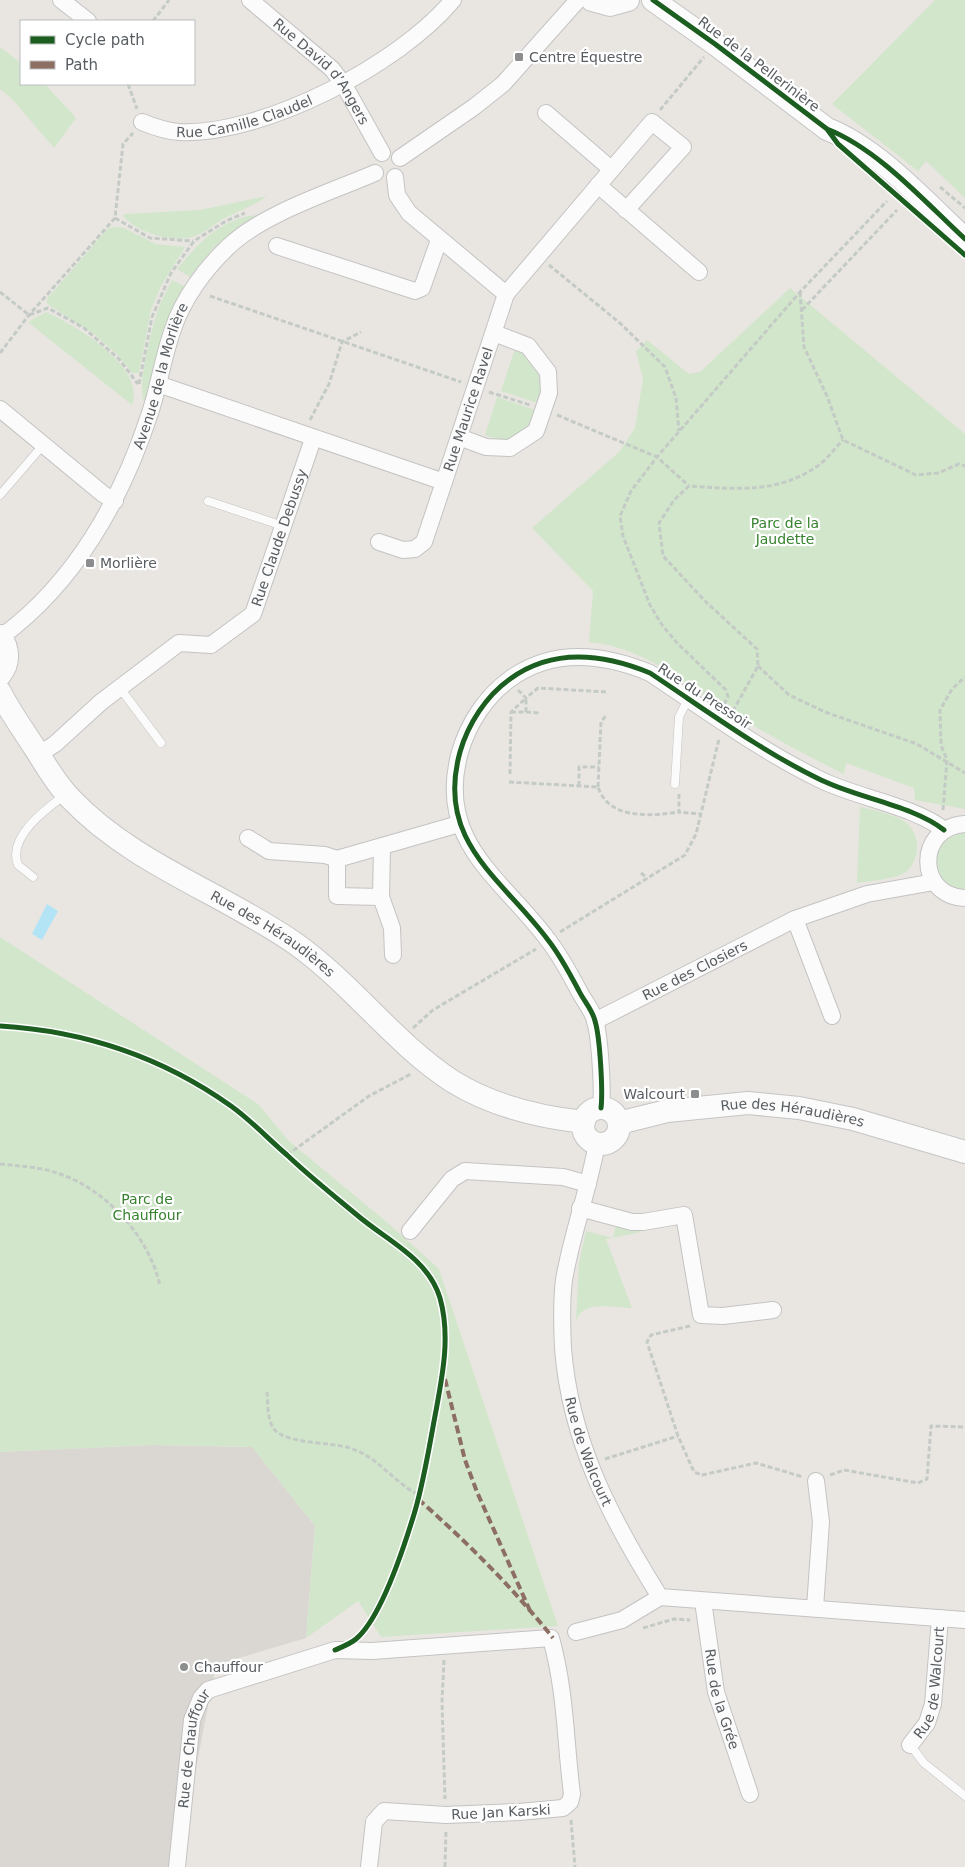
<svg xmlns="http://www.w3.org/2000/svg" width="965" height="1867" font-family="'DejaVu Sans',sans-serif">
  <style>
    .industrial { fill: #dad7d3 }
    .green { fill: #d2e6cb }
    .water { fill: #b3e4f6 }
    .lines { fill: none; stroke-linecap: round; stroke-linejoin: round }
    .lane-casing { stroke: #c4c3c3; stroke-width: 9 }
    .street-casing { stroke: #c4c3c3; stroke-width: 18 }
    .secondary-casing { stroke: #c5c5c5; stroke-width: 24 }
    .path { stroke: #c4cbc6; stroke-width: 3; stroke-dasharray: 5 2.5; stroke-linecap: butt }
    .lane { stroke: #fcfbfb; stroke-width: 8 }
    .street { stroke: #fcfbfb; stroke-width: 16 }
    .secondary { stroke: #fcfbfb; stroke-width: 22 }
    .quiet { stroke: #8d6e63; stroke-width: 4; stroke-dasharray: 8 4; stroke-linecap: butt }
    .cycleway-casing { stroke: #fff; stroke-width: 8 }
    .cycleway { stroke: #1b5e20; stroke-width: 5 }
    .poi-dot { fill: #8b8d8e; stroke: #fff; stroke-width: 2 }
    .labels { text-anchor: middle; stroke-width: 4.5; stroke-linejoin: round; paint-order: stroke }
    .poi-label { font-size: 14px; fill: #585d61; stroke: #fff; text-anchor: start }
    .street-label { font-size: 14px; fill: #585d61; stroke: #fff }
    .park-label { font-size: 14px; fill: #37822e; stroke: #fff }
  </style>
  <rect width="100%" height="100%" fill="#e9e6e2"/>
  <path class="industrial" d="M152,1445L252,1447L315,1526L306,1638L216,1665L177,1867H0V1452Z"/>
  <path class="green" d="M935,0H965V198L926,161L918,171L832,104Z
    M0,47L21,63V84H45L76,118L54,148L13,100L0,89Z
    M267,196C255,205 241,210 227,217C216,222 208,231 197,235C177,245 137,233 123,216L124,214L200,210Z
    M256,215L213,248L190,277L177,269C198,243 221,219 256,215Z
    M116,227L124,228L156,244L185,247L161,286L151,310L139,373H132L118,355L94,334L47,304V299L103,234L109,228Z
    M172,280L184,286L174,307L144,402C137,384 151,332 157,313C160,302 167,291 172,280Z
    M790,288L965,434V809L915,800L914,788L846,763L844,774C801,753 759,730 718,704C676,677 641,647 589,642L593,591L532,528L619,452L635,428L643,379L636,351L647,340L689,374L700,372Z
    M46,312C75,325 146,366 132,405L29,323L31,320Z
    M516,345L544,372L540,404L501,391Z
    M497,397L538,411C525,437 514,446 485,435Z
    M860,807C874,810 892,814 904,821C921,832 921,860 906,872C897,879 869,881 857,883Z
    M965,832V891C925,883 925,840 965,832Z
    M0,937L258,1104L289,1141L389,1224L439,1269L558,1626L381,1637L358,1601L306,1638L315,1526L252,1447L152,1445L0,1452Z
    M616,1225L642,1232L606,1239L632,1308C613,1308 582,1299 576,1322L579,1263L586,1231L613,1238Z"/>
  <path class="water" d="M47,904L58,911L42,940L32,934Z"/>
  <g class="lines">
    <defs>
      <path id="lane" d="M0,495L44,444
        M208,501L283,526
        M120,688L161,743
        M675,784L679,717L688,699
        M33,877L18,865C7,837 46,809 65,795
        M910,1745L924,1763L965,1796"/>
      <g id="street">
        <path d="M61,0L88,21"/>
        <path id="s1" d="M250,0L332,69L344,85L382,153"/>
        <path d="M546,113L611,169"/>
        <path id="s2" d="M142,122C154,127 166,131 179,132C263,136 400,64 453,0"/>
        <path d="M400,158L474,107L503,84L578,0"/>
        <path d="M598,185L699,272"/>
        <path d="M277,246L415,291L422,288L439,240"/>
        <path d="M506,294L652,122L683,147L626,210"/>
        <path id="s3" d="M158,384L444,482L506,294L409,213L397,195L395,177"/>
        <path d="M0,409L103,494L115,501"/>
        <path d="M459,437L486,447L510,448L536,431L549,393L548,372L528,346L494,333"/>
        <path d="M379,542L403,550L415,549L424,542L444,482"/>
        <path id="s4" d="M1,637C75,583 122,499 150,413C159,386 163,357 173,329C183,299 204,270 227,248C261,214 331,192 375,173"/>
        <path id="s5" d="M39,754L55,744L101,702L179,643L211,645L253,614L313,439"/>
        <path d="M965,824C916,827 916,896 965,898"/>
        <path d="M248,838L269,851L325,855L337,859"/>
        <path d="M382,848L381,897L337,896V859L459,824"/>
        <path d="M381,897L392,928L393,955"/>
        <path d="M795,919L832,1016"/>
        <path id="s6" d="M595,1021L795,919L867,894L934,882"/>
        <path d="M601,1108C603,1091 600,1037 595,1021C593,1011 584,1001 579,991C570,974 560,955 548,940C502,878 435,842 460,752C468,724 486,696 510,679C554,647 604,654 650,673C706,710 761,751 821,780C858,798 914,806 944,830"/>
        <path id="s7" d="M597,1143C589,1189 572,1233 564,1280C561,1302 562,1326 563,1348C570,1441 611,1519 660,1597L965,1620"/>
        <path d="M580,1208L632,1222H643L684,1215L701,1315L723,1316L773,1310"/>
        <path d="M410,1231L452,1179L465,1171L563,1177L588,1184"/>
        <path id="s8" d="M703,1601L716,1692L750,1794"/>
        <path d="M815,1608L821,1522L816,1481"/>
        <path d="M576,1632L622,1620L660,1597"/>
        <path id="s9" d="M910,1745L927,1723L933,1704L940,1618"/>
        <path id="s10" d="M177,1867L192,1720L201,1698L208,1690L335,1650L372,1651L551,1638C566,1693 565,1739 572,1794L570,1802L563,1808L519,1812L446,1815L384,1811L374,1822L369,1867"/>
      </g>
      <g id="secondary">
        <path d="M592,0L610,5L628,0"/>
        <path d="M653,0L715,44L827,129C878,149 925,202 965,239"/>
        <path d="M0,636C9,648 10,663 0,675"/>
        <path id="s11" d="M0,692C10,712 24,731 36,750C47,767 56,784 71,799C133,864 223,893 296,944C352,984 394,1043 452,1081C492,1106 538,1117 584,1122"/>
        <circle cx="601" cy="1126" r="18"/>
        <path id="s12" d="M619,1123L667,1111L748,1103L799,1108L853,1119L965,1152"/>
      </g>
    </defs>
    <use href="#lane" class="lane-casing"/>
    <use href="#street" class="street-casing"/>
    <use href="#secondary" class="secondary-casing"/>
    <path class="path" d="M153,21L169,0
      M128,84L137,109
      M660,110L704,57
      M940,187L965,208
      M115,218L150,238L193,241
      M549,265L621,324L665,367L676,398L679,431
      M0,292L29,315L48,308L84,328L119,359L138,384
      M800,292L804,347L827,396L843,440L916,475L938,473L959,464L965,466
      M210,296L461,382
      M802,310L897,210
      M0,353L29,315L115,218L123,144L133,133
      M139,384L152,317L171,273L194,241L226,221L245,213
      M489,392L530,405
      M557,415L657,457L689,486
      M310,420L329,384L342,342L361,332
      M758,666L789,695L825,712L917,744L965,773
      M518,690L526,698L538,688L608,692
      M724,704L728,697L726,690L678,644L662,625L650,605L623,536L620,516L631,491L657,457L800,292L887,201
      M733,711L758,666L757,649L706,602L663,556L659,523L674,500L689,486C736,489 779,494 819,465C828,458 835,448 843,440
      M511,712H526V699
      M526,712L540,713
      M510,774L511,712L526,698
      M509,782L598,787C609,820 650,816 679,812
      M579,786V767H599
      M598,787L601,722L607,714
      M679,794V812L700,814
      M943,810L947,760L941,745L940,710L952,689L965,677
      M641,873L647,878
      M560,932L685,855L696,834L719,739
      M413,1028L433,1010L536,949
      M287,1155L369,1096L411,1074
      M0,1164C20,1166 41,1167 60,1174C107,1190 150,1238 160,1286
      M690,1326L651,1335L647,1342L678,1436L694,1472L702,1475L756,1463L803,1477
      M267,1392C268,1403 267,1420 274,1429C285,1444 332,1442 350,1448C380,1458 393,1482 419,1495
      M605,1459L678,1436
      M830,1475L844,1470L918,1483L927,1479L931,1426L965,1427
      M643,1628L674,1619L690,1620
      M444,1660L442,1702L445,1799
      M571,1820L575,1867
      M445,1867L446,1830"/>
    <use href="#lane" class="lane"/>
    <use href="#street" class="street"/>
    <use href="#secondary" class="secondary"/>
    <path class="quiet" d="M445,1379L465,1460L477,1492L531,1613
      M418,1499C467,1542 512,1587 553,1638"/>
    <defs>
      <path id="cycleway" d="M653,0L715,44L827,129C878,149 925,202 965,239
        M827,129L838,144L965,255
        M0,1026C85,1031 162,1057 231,1106C252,1121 268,1139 287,1155C309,1176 333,1195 357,1215C386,1240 428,1258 440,1298C451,1337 442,1378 435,1416C429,1448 424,1480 415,1511C405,1544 382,1617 356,1639C350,1644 342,1647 335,1650
        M601,1108C603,1091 600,1037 595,1021C593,1011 584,1001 579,991C570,974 560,955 548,940C502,878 435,842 460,752C468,724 486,696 510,679C554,647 604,654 650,673C706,710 761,751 821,780C858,798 914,806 944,830"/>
    </defs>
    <use href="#cycleway" class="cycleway-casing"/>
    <use href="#cycleway" class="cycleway"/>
  </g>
  <g class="poi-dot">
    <rect x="514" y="52" width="10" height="10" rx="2.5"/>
    <rect x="85" y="558" width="10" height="10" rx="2.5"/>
    <rect x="690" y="1089" width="10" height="10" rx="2.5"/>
    <circle cx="184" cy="1667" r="5"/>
  </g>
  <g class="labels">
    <g class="poi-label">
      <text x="529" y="62">Centre Équestre</text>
      <text x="100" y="568">Morlière</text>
      <text x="685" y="1099" text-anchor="end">Walcourt</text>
      <text x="194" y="1672">Chauffour</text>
    </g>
    <g class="street-label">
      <text transform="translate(759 64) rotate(37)" y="5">Rue de la Pellerinière</text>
      <text dy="5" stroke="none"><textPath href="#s1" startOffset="102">Rue David d’Angers</textPath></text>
      <text dy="5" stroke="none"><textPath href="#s2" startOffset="106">Rue Camille Claudel</textPath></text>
      <text dy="5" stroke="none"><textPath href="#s4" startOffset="312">Avenue de la Morlière</textPath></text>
      <text dy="5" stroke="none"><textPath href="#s3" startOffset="379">Rue Maurice Ravel</textPath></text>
      <text dy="5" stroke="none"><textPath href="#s5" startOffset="344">Rue Claude Debussy</textPath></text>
      <text transform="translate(705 696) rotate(33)" y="5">Rue du Pressoir</text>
      <text dy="5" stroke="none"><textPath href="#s11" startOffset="372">Rue des Héraudières</textPath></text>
      <text dy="5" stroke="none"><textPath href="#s6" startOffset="112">Rue des Closiers</textPath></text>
      <text dy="5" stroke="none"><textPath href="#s12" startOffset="176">Rue des Héraudières</textPath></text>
      <text dy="5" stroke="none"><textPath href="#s7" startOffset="316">Rue de Walcourt</textPath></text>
      <text dy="5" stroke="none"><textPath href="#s9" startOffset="68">Rue de Walcourt</textPath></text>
      <text dy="5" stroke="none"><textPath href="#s8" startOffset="100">Rue de la Grée</textPath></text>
      <text dy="5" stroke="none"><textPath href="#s10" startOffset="120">Rue de Chauffour</textPath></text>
      <text transform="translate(501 1812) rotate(-3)" y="5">Rue Jan Karski</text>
    </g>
    <g class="park-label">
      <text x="785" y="528">Parc de la<tspan x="785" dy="16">Jaudette</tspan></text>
      <text x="147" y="1204">Parc de<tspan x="147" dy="16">Chauffour</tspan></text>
    </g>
  </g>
  <rect x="20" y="20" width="175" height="65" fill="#ffffff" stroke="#bcbec0"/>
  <rect x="30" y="36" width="25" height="8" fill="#1b5e20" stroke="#bcbec0"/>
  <text x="65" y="45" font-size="15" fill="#585d61">Cycle path</text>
  <rect x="30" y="61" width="25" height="8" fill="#8d6e63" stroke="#bcbec0"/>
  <text x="65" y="70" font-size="15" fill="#585d61">Path</text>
</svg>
